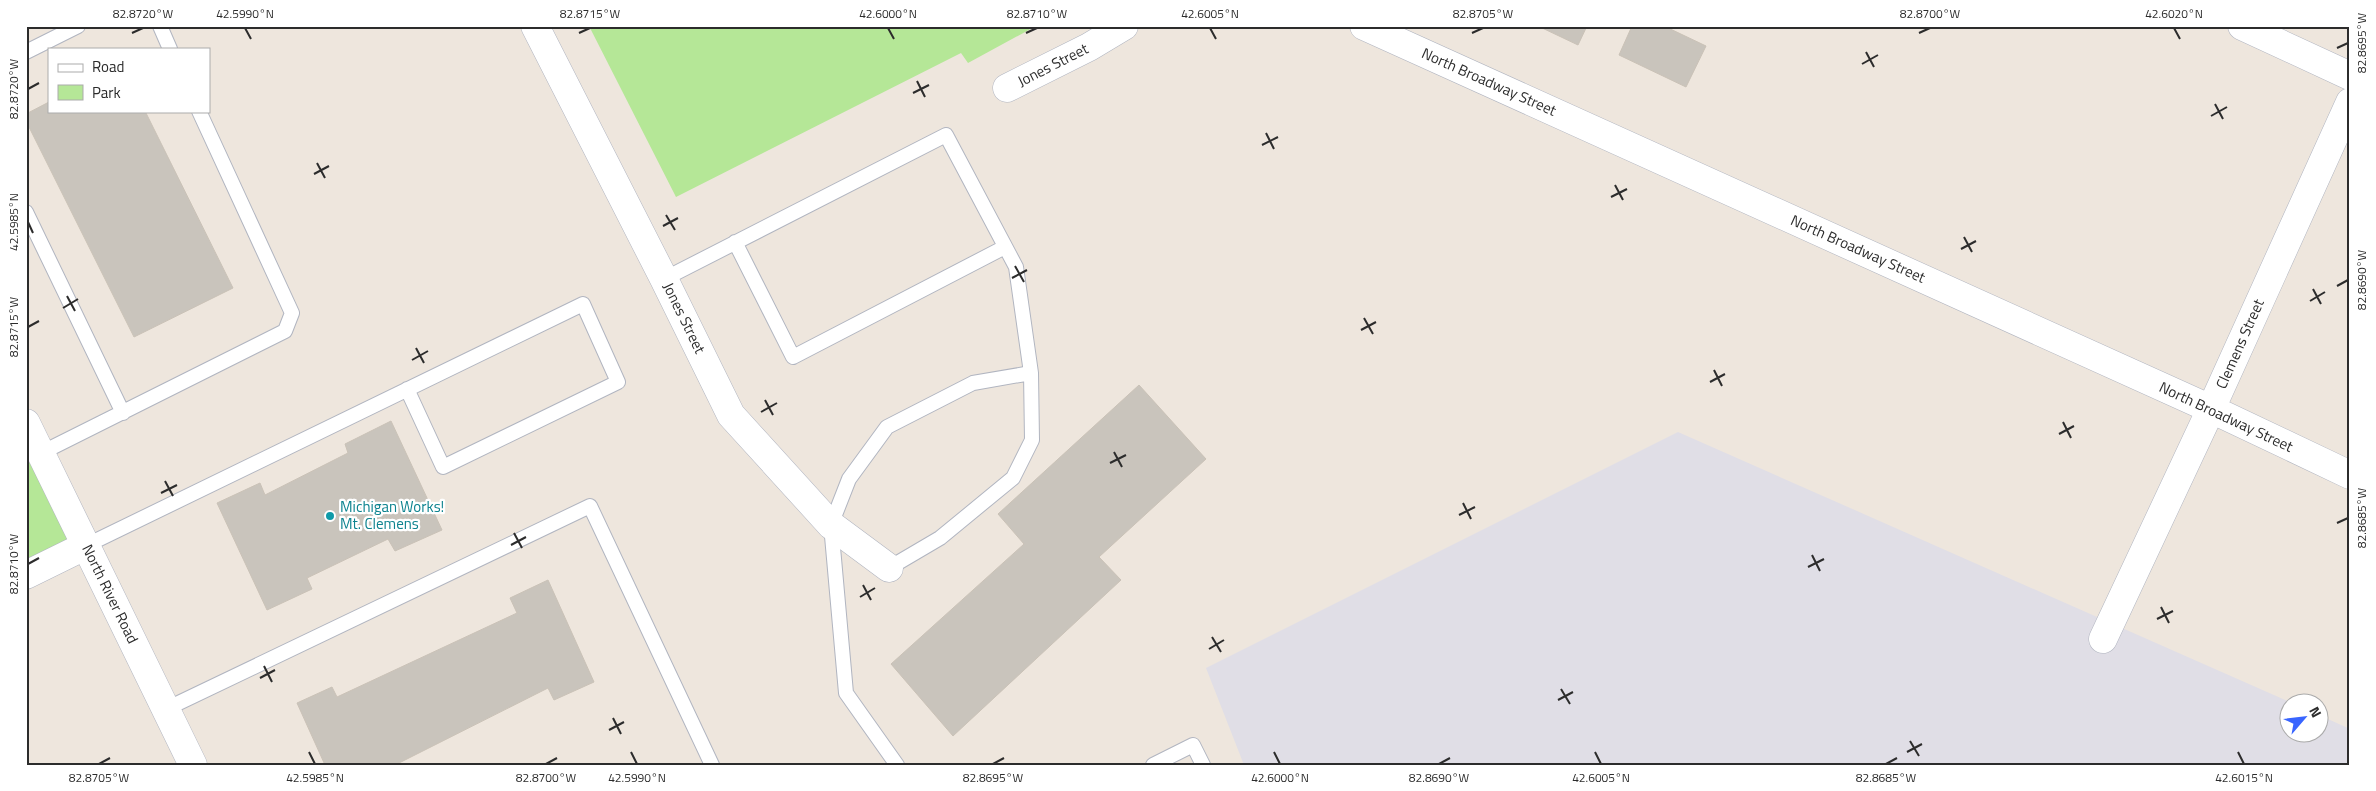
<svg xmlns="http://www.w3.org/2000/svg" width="2376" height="791" font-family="'Titillium Web',sans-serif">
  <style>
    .industrial { fill: #e0dee6 }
    .green { fill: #b5e797 }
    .building { fill: #c9c4bc; stroke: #cac2b7 }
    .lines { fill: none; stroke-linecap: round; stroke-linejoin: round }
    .service-casing { stroke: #b1b5c0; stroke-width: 16 }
    .minor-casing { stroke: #b1b5c0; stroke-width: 29 }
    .tertiary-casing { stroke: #b1b5c0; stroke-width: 29 }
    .service { stroke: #fff; stroke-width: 14 }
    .minor { stroke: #fff; stroke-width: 28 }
    .tertiary { stroke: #fff; stroke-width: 28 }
    .ticks { fill: none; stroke: #2c2c2c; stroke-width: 2 }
    .culture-dot { fill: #0f9aa8; stroke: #fff; stroke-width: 2 }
    .labels { text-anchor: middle; stroke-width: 4.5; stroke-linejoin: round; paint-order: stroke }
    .street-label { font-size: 15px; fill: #2c2c2c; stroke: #fff }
    .culture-label { font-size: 15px; fill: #0d838f; stroke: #fff; text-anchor: start }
    .neatline { fill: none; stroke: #2c2c2c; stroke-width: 2 }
    .ticks-label { font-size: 12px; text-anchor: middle; fill: #2c2c2c }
  </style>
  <rect width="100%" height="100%" fill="#eee6dd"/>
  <path class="industrial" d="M1678,432L2292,703L2288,704V734H2318L2319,715L2350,729V765H1244L1206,668Z"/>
  <path class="green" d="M589,26H1036L968,63L961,53L676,197Z
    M26,423L87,545L26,576Z"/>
  <path class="building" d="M1538,26H1587L1578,45Z
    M1632,26H1664L1706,46L1686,87L1619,55Z
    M49,102V111H145L233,288L134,337L26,121V114Z
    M1139,385L1206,459L1099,557L1121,580L953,736L891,664L1024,544L998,514Z
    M391,421L442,530L395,551L388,539L307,578L312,589L267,610L217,503L260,483L265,495L348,453L345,444Z
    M548,580L594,682L554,700L548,688L395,765H325L297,703L332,687L337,697L517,613L510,598Z"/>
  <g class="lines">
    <defs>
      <path id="service" d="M160,26L170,49
        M26,52L78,26
        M26,212L123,413
        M735,242L793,357L1005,247
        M664,279L946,135L1016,267L1031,373L1032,440L1013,478L940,538L889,568
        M41,453L285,331L292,313L199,111
        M87,545L583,304L618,382L443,467L407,389
        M166,709L590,506L712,765
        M897,765L846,693L831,525L849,479L887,427L973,383L1031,373
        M1153,765L1193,745L1203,765"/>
      <path id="minor" d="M535,26L664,279L731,415L831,525L889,568
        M1364,26L2211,409L2350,475
        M2242,26L2350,76
        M1007,88L1089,47L1124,26
        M26,575L87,545
        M2103,639L2211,409L2350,102"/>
      <path id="tertiary" d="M26,423L193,765"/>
    </defs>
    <use href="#service" class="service-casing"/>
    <use href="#minor" class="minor-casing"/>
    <use href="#tertiary" class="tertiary-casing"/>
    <use href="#service" class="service"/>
    <use href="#minor" class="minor"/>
    <use href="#tertiary" class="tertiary"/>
  </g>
  <path class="ticks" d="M245,28L251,39M888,28L894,39M1210,28L1216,39M2174,28L2180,39M132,33L143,28M579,33L590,28M1026,33L1037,28M1472,33L1483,28M1919,33L1930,28M2337,48L2348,43M1866,52L1874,67M1862,64L1878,55M917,81L925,97M28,89L39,83M913,93L929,85M2215,104L2223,119M2211,116L2227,107M1266,133L1274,149M1262,145L1278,137M317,163L325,178M314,174L329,166M1615,185L1623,200M1611,197L1627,189M666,215L675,230M28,222L33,233M663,226L678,218M1964,237L1972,252M1961,249L1976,241M1015,266L1024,282M1012,278L1027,270M2337,286L2348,280M2313,289L2321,304M67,296L75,311M2310,301L2325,292M63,308L78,299M1364,318L1373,334M28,327L39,321M1361,330L1376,322M416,348L424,363M412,360L428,351M1714,370L1722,386M1710,382L1725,374M765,400L773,415M761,412L777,403M2063,422L2071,438M2059,434L2074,426M1114,452L1122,467M1110,463L1126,455M165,481L173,496M161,493L177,485M1463,503L1471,519M1459,515L1475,507M2337,523L2348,518M514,533L522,548M511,545L526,537M1812,555L1820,571M28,564L39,558M1808,567L1824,559M863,585L871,600M860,597L875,588M2161,607L2169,623M2157,619L2173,611M1212,637L1221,652M1209,649L1224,640M264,666L272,682M260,678L275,670M1561,689L1570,704M1558,700L1573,692M613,718L621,734M609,730L624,722M1910,741L1919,756M309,752L315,764M631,752L637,764M1274,752L1280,764M1595,752L1601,764M1907,752L1922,744M2238,752L2244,764M99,764L110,758M546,764L557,758M993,764L1004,758M1439,764L1450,758M1886,764L1897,758"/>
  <circle class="culture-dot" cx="330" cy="516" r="5"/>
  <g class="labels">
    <g class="street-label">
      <text transform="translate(1053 65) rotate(-27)" y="5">Jones Street</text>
      <text transform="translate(1489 82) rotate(24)" y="5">North Broadway Street</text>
      <text transform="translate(1858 249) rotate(24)" y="5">North Broadway Street</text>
      <text transform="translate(684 318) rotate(64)" y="5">Jones Street</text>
      <text transform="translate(2240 344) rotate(-66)" y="5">Clemens Street</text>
      <text transform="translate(2226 417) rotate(25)" y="5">North Broadway Street</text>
      <text transform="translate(110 594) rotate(64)" y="5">North River Road</text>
    </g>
    <g class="culture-label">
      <text x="340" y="512">Michigan Works!<tspan x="340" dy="17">Mt. Clemens</tspan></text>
    </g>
  </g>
  <rect width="2376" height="791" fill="none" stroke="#ffffff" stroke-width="55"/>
  <rect x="48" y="48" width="162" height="65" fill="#ffffff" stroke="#ababab"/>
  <rect x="58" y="64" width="25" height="8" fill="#ffffff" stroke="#ababab"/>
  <text x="92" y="72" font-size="15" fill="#2c2c2c">Road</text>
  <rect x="58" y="85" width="25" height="15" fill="#b5e797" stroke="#ababab"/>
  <text x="92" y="98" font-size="15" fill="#2c2c2c">Park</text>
  <g transform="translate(2304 718) rotate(62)"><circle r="24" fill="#ffffff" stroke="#ababab"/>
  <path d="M0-4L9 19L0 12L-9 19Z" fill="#3965ff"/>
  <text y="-8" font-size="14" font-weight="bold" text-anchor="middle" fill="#2c2c2c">N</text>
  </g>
  <rect x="28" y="28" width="2320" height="736" class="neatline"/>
  <g class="ticks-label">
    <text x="143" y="18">82.8720°W</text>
    <text x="245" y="18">42.5990°N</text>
    <text x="590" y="18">82.8715°W</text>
    <text x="888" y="18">42.6000°N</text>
    <text x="1037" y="18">82.8710°W</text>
    <text x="1210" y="18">42.6005°N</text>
    <text x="1483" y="18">82.8705°W</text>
    <text x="1930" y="18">82.8700°W</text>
    <text x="2174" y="18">42.6020°N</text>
    <text transform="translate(2362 43) rotate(-90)" y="4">82.8695°W</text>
    <text transform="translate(14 89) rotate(-90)" y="4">82.8720°W</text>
    <text transform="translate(14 222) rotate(-90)" y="4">42.5985°N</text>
    <text transform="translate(2362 280) rotate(-90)" y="4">82.8690°W</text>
    <text transform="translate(14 327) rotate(-90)" y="4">82.8715°W</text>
    <text transform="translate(2362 518) rotate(-90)" y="4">82.8685°W</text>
    <text transform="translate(14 564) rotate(-90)" y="4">82.8710°W</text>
    <text x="99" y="782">82.8705°W</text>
    <text x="315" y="782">42.5985°N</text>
    <text x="546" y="782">82.8700°W</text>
    <text x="637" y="782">42.5990°N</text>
    <text x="993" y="782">82.8695°W</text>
    <text x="1280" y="782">42.6000°N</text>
    <text x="1439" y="782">82.8690°W</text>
    <text x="1601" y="782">42.6005°N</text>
    <text x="1886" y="782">82.8685°W</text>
    <text x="2244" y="782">42.6015°N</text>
  </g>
</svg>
